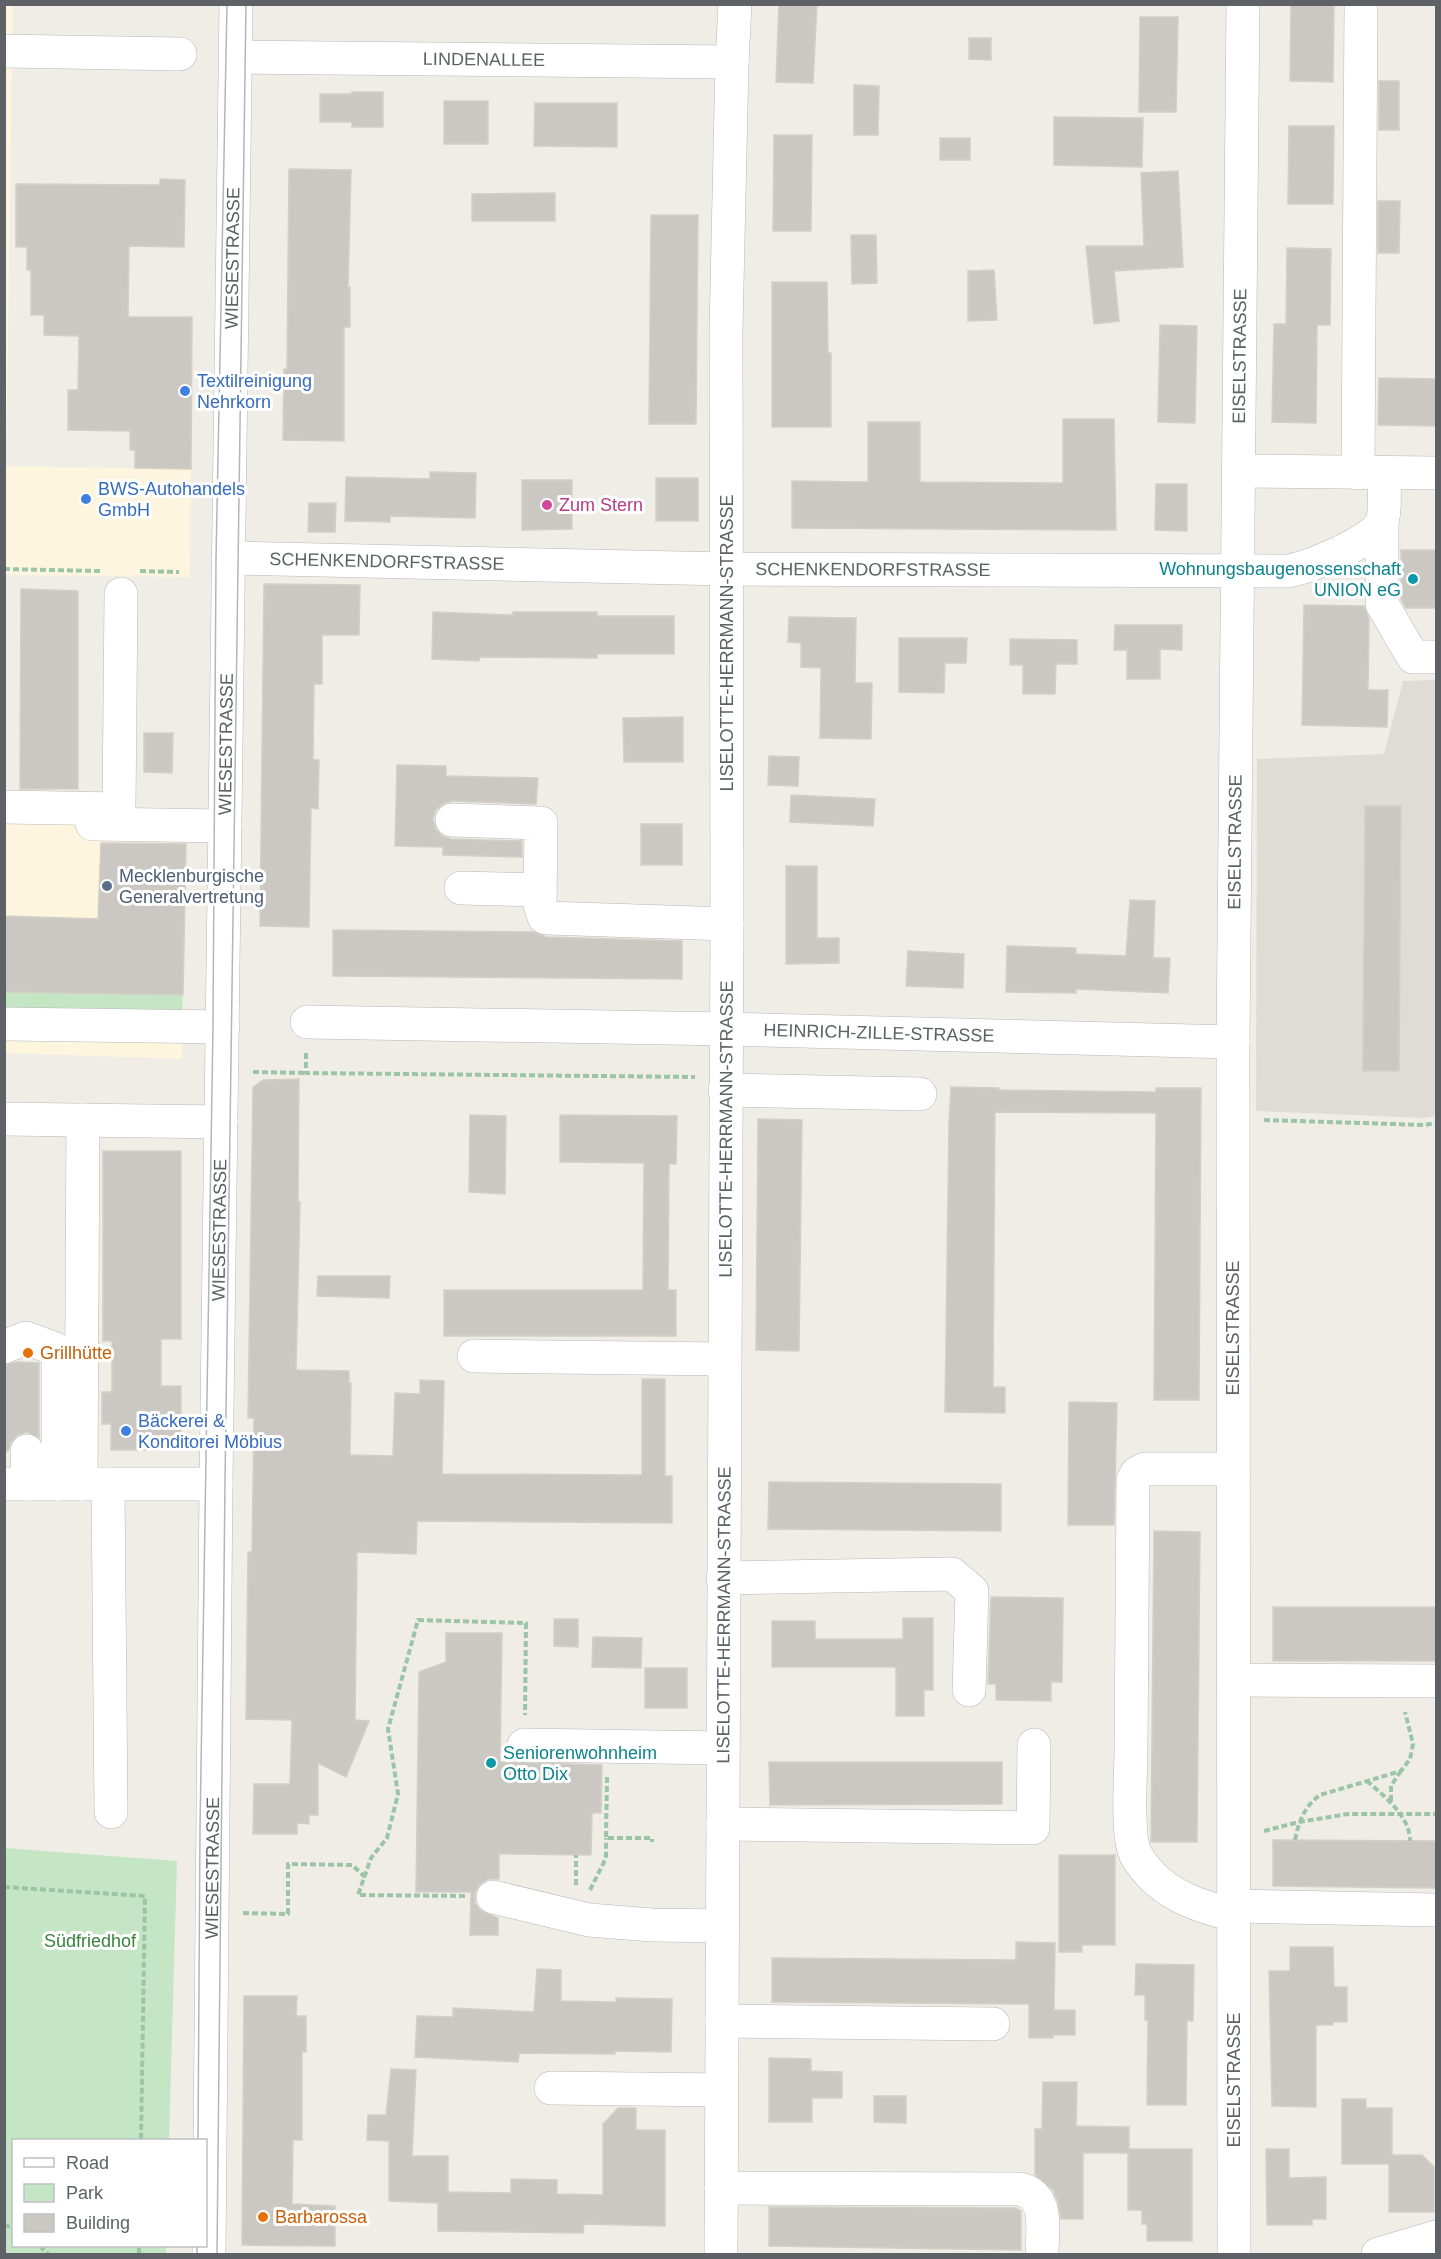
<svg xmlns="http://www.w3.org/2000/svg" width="1441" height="2259" font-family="Helvetica,sans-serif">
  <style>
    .commercial { fill: #fdf5de }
    .education { fill: #dfdcd5 }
    .green { fill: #c5e6c4 }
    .building { fill: #cbc8c4; stroke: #d4cfc5; stroke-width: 1.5 }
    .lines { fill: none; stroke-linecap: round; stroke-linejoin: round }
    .minor-casing { stroke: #b4b7ba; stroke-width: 34 }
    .path { stroke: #9cc4a7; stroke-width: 4; stroke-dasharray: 6 3; stroke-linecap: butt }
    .minor { stroke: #fff; stroke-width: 33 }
    .tram { stroke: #b4b5b6; stroke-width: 1.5 }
    .shop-dot { fill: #3f7fe0; stroke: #fff; stroke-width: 2 }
    .hotel-dot { fill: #d1479c; stroke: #fff; stroke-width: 2 }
    .culture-dot { fill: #0f9aa8; stroke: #fff; stroke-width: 2 }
    .service-dot { fill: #5c6f8a; stroke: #fff; stroke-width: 2 }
    .food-dot { fill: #e8710a; stroke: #fff; stroke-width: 2 }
    .labels { text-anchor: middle; stroke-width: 6; stroke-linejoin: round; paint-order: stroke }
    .street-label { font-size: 18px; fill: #5e6266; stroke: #fff }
    .shop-label { font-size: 18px; fill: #366cbe; stroke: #fff; text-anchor: start }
    .hotel-label { font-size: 18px; fill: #b23c85; stroke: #fff; text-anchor: start }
    .culture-label { font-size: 18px; fill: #0d838f; stroke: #fff; text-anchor: end }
    .service-label { font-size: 18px; fill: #4e5e75; stroke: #fff; text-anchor: start }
    .food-label { font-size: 18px; fill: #c56008; stroke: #fff; text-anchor: start }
    .park-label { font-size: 18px; fill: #38833b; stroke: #fff }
  </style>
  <rect width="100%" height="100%" fill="#f0ede6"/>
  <path class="commercial" d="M13,4L6,466L191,469L190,577L5,575L4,5Z
    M5,818H134V843L186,844L182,1059L5,1053Z"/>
  <path class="education" d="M1436,680V1116L1424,1118L1256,1111L1257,759L1384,754L1403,681Z"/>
  <path class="green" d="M5,992L183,995L182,1017L5,1012Z
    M4,1848L177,1861L169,2140H14V2246H166V2254H5Z"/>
  <path class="building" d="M779,4H817L813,83L776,82Z
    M1291,4H1334L1333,82L1290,81Z
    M1140,17H1178L1176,112H1139Z
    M969,38H991V60L969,59Z
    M1379,81H1399V130H1379Z
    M854,85L879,86L878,135H854Z
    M352,92H383V127H352V122H320V94H352Z
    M444,101H488V144H444Z
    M535,103H617V147L534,146Z
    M1054,117L1143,118L1142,167L1054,165Z
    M1289,126H1334L1333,204H1288Z
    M774,135H812L811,231H773Z
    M940,138H970V160H940Z
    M289,169L351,170L348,287H350V327H344V441L283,440L284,369H287Z
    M1178,171L1183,267L1114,271L1119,321L1094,324L1086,246H1144L1141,173Z
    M160,179L185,180L184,247L129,246L128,317H192L191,469L135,468V450H130V431L68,430V390H78L79,336L44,335V315H31V270H27V247H16V184L160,185Z
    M555,193V221H472V194Z
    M1378,201H1400L1399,253H1378Z
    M651,215H698L696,424H649Z
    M851,235H876L877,283L852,284Z
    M1287,248L1331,249L1330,325H1317L1316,423L1272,422L1274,324H1286Z
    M994,270L997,320L968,321V271Z
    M772,282H827L828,353H831V427H772Z
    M1160,325L1197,326L1195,423L1158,422Z
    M1379,378L1437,379V426L1378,425Z
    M1063,419H1114L1116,530L792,528V481L868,482V422H920V482L1063,483Z
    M430,472L476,473L475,518L390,516V522L345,521L346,477L430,479Z
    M656,478H698V521H656Z
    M522,480H572V529L522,530Z
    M1156,484H1187V531L1155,530Z
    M309,503H336L335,532H308Z
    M1401,550H1437V608H1406L1401,599Z
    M264,584L360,585L359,635H322V684H314L313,760H319L318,809L311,808L309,927L260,926Z
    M21,589L78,591V789H20Z
    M1304,605L1364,606L1369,619L1368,690H1388L1387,727L1302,725Z
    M433,612L513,615V612H597V616H674V654H597V658L480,657L479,661L432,659Z
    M789,617L856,618L855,683H872L871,739L820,738L821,668L801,667V643L788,642Z
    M1115,625H1182V650L1160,649V679H1127V650H1114Z
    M899,638H967L966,663H945L944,693L899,692Z
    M1010,639L1077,640V664H1056L1055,694H1023V665H1010Z
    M683,717V762H624L623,718Z
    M144,733H173L172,773L144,772Z
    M769,756L799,757L798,786L768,785Z
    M397,765L446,766V776L538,778L536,804L452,801L443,804L436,810L433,819L436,829L442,836L451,839L522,841V857L443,855V847L395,846Z
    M791,795L875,799L873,826L790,822Z
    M1365,806H1401L1399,1071H1363Z
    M641,824H682V865H641Z
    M101,843L186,844L183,995L4,992V916L98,919Z
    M786,866H817V938H839V963L786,964Z
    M1130,900L1155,901L1153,958H1170L1168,993L1076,989V993L1006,992L1007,946L1076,948V954L1126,956Z
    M333,930L533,932L546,937L682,941V979L333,976Z
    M908,951L964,954L963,988L906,986Z
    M299,1079L298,1202H300L296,1370L349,1371V1383H351L350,1455L393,1456L395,1393L420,1394V1380L444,1381L442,1474L642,1475V1379H665V1476H672V1523L417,1521L416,1554L357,1552L355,1720L369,1721L346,1777L318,1763V1815H309V1824L297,1823V1834H253L254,1784H290L292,1720L246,1719L248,1552H252L254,1418H248L253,1087L263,1080Z
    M951,1087L999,1088V1090L1156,1092V1088H1201L1199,1400H1154L1156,1113L995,1112L993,1387H1005V1413L945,1412L949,1122Z
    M470,1115L506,1116L505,1194L469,1192Z
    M560,1115L677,1116L676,1164H669L668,1290H676V1336H444V1290H643L644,1163L560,1162Z
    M758,1119L802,1120L799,1351L756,1350Z
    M103,1151H181V1339H161V1386H181V1450H111V1424H102V1392H112V1341H103Z
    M318,1276H390L389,1298L317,1296Z
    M17,1362L39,1363V1438L27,1432L18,1435L11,1442L8,1451H4V1365Z
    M1069,1402L1117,1403L1114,1525H1068Z
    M769,1482L1001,1484V1531L768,1529Z
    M1154,1531L1200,1532L1197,1842H1151Z
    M991,1597L1063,1598L1062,1682H1051V1701L996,1700V1684H988Z
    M1273,1607H1437V1661H1273Z
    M903,1618H933V1690H924V1716H896V1667H772V1621H815V1639H903Z
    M554,1619H578V1647L554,1646Z
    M446,1633H502L500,1762L602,1765L601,1813H592L591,1855L499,1854V1879H488L479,1885L475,1893V1903L481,1911L498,1918V1935H470L471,1892H416L419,1672L446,1662Z
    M593,1637L642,1638L641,1668L592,1667Z
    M645,1668H687V1708H645Z
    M769,1762H1002V1804L770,1805Z
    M1273,1840L1437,1841V1888L1273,1886Z
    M1059,1855H1115V1945H1082V1952H1059Z
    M1016,1942L1055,1943L1054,2010H1075V2035H1053V2038H1029V2004L772,2002V1958L1016,1960Z
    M1290,1947H1333L1334,1987H1347V2022H1333V2025H1316V2107L1272,2106L1269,1971H1290Z
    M1136,1964L1194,1965L1193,2021L1187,2020L1186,2105H1147L1148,2020H1145V1995H1135Z
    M537,1969L561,1970V2001L616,2002V1998L672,1999L671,2052L615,2051V2054L519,2053L518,2062L415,2057L417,2016L453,2017V2008L534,2012Z
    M244,1996H297L296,2016H306V2052H302V2140H293L292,2204L335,2206V2246L242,2245Z
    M769,2058L811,2059V2071L842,2072V2098H812V2122H769Z
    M391,2069L416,2070L412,2156H448V2192L511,2193V2179L557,2180V2194L603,2195V2124L618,2108H636V2130H665V2226L584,2224L583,2233L438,2231V2203L389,2201V2141L367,2140L368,2115H386Z
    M1043,2082H1077L1076,2126L1129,2127V2149H1192V2241H1147V2224H1142V2210H1128V2153H1083V2219H1061L1058,2202L1053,2190L1035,2175V2129H1042Z
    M874,2096H906V2123L874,2122Z
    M1342,2099H1366V2108H1392V2155H1422L1434,2167V2212H1389V2164H1342Z
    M1266,2149H1289V2178L1326,2177V2219H1312V2225H1267Z
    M769,2207L1016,2208L1021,2211V2250L769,2246Z"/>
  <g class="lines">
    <defs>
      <g id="minor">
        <path d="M4,51L180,54"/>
        <path id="s1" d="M236,57L732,62"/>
        <path d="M1238,471L1436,473"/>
        <path d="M1358,473L1361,4"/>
        <path d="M1382,522V604L1413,657H1436"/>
        <path id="s2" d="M228,558L726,569L1288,571C1310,567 1369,543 1381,524C1386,515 1384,484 1384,473"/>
        <path d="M4,807L119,809L121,594"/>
        <path d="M452,820L541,823L540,905L544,917L547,918L727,924"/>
        <path d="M92,824L225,826"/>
        <path d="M461,888L540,890"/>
        <path id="s3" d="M307,1022L726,1029L1233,1042"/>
        <path d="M4,1024L223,1027"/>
        <path d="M725,1090L920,1094"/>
        <path d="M4,1119L221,1122"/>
        <path d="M4,1347L26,1338L58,1350V1484"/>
        <path d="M474,1356L723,1359"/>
        <path d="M27,1451L28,1484"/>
        <path d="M1233,1472L1217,1469H1145L1137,1473L1133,1480C1133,1570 1132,1660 1131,1750C1131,1773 1126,1837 1136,1855C1158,1893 1194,1905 1234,1915"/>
        <path d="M4,1484H216"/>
        <path d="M81,1484L83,1120"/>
        <path d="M108,1484L111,1812"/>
        <path d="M723,1578L952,1574L972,1591L969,1690"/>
        <path d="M1233,1680L1436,1681"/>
        <path d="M524,1745L723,1748"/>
        <path d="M723,1824L1033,1828L1034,1745"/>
        <path d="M493,1897L589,1920L652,1925L722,1926"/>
        <path d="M1234,1906L1436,1910"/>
        <path d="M722,2021L993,2024"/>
        <path d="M551,2088L721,2090"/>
        <path d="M721,2188L1020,2189C1050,2196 1042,2231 1042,2254"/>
        <path id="s4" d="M209,2254L216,1484L236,4"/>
        <path id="s5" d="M721,2254L727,924L726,331L732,62L735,4"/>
        <path id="s6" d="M1234,2254L1233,1042L1243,4"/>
        <path d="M1378,2254L1436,2237"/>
      </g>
    </defs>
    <use href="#minor" class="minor-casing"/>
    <path class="path" d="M4,569L100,571
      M140,571L179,572
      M306,1053V1073L695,1077
      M253,1072L306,1073
      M1264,1120L1425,1125L1436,1123
      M607,1777L606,1838H652V1842
      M1367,1781C1384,1796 1410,1816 1410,1841
      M1391,1801V1786L1400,1772
      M1264,1831L1299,1822L1348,1814H1436
      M1295,1840C1299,1821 1304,1807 1320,1795L1401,1771L1410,1759L1413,1744L1405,1712
      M576,1885V1855
      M4,1887L145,1896L141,2140
      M590,1890L606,1858V1838
      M465,1896L358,1895L371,1858L387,1838L398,1794L388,1729L418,1620L526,1623L525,1715
      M243,1913L288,1914V1864L352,1865L365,1877
      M4,2226L14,2227
      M40,2246L48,2254
      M139,2254V2246"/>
    <use href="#minor" class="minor"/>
    <path class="tram" d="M198,2140L200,1829L213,1026L216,559L227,4
      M197,2254V2246
      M217,2254L225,1481L246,4"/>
  </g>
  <g class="shop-dot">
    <circle cx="185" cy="391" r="6"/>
    <circle cx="86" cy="499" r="6"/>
    <circle cx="126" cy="1431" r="6"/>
  </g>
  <circle class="hotel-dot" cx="547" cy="505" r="6"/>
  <g class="culture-dot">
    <circle cx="1413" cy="579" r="6"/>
    <circle cx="491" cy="1763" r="6"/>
  </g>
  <circle class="service-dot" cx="107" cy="886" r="6"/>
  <g class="food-dot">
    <circle cx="28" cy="1353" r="6"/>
    <circle cx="263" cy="2217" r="6"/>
  </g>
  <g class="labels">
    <g class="street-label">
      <text dy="6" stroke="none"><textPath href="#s1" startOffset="248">LINDENALLEE</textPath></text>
      <text dy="6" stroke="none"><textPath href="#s4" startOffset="1996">WIESESTRASSE</textPath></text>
      <text dy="6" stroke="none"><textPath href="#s6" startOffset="1898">EISELSTRASSE</textPath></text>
      <text dy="6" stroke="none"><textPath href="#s2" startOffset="159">SCHENKENDORFSTRASSE</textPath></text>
      <text dy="6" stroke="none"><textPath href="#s2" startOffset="645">SCHENKENDORFSTRASSE</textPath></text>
      <text transform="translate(727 643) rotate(-90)" y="6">LISELOTTE-HERRMANN-STRASSE</text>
      <text dy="6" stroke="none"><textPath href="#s4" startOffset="1510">WIESESTRASSE</textPath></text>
      <text dy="6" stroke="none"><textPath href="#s6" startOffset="1412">EISELSTRASSE</textPath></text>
      <text dy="6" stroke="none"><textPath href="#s3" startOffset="572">HEINRICH-ZILLE-STRASSE</textPath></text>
      <text dy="6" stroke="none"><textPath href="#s5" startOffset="1125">LISELOTTE-HERRMANN-STRASSE</textPath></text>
      <text dy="6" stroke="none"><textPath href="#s4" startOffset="1024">WIESESTRASSE</textPath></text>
      <text transform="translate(1233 1328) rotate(-90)" y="6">EISELSTRASSE</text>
      <text dy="6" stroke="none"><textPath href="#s5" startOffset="639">LISELOTTE-HERRMANN-STRASSE</textPath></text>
      <text dy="6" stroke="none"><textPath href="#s4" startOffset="386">WIESESTRASSE</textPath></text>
      <text transform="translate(1234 2080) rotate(-90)" y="6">EISELSTRASSE</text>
    </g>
    <g class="shop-label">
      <text x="197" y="387">Textilreinigung<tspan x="197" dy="21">Nehrkorn</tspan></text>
      <text x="98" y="495">BWS-Autohandels<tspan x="98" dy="21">GmbH</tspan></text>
      <text x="138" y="1427">Bäckerei &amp;<tspan x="138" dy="21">Konditorei Möbius</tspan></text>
    </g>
    <g class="hotel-label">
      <text x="559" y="511">Zum Stern</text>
    </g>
    <g class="culture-label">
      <text x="1401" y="575">Wohnungsbaugenossenschaft<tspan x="1401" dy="21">UNION eG</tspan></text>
      <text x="503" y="1759" text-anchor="start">Seniorenwohnheim<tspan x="503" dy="21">Otto Dix</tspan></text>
    </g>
    <g class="service-label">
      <text x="119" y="882">Mecklenburgische<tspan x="119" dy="21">Generalvertretung</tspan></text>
    </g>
    <g class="food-label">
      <text x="40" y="1359">Grillhütte</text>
      <text x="275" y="2223">Barbarossa</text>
    </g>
    <g class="park-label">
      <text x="90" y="1947">Südfriedhof</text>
    </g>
  </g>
  <rect width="1441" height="2259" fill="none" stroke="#5e6266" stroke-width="12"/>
  <rect x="12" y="2139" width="195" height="108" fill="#ffffff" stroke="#bfc0c2" stroke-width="1.5"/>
  <rect x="24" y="2158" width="30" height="9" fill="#ffffff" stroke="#bfc0c2" stroke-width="1.5"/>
  <text x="66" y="2169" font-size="18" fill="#5e6266">Road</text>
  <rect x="24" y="2184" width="30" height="18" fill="#c5e6c4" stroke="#bfc0c2" stroke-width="1.5"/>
  <text x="66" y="2199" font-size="18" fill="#5e6266">Park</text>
  <rect x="24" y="2214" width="30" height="18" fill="#cbc8c4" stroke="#bfc0c2" stroke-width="1.5"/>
  <text x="66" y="2229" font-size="18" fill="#5e6266">Building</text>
</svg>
